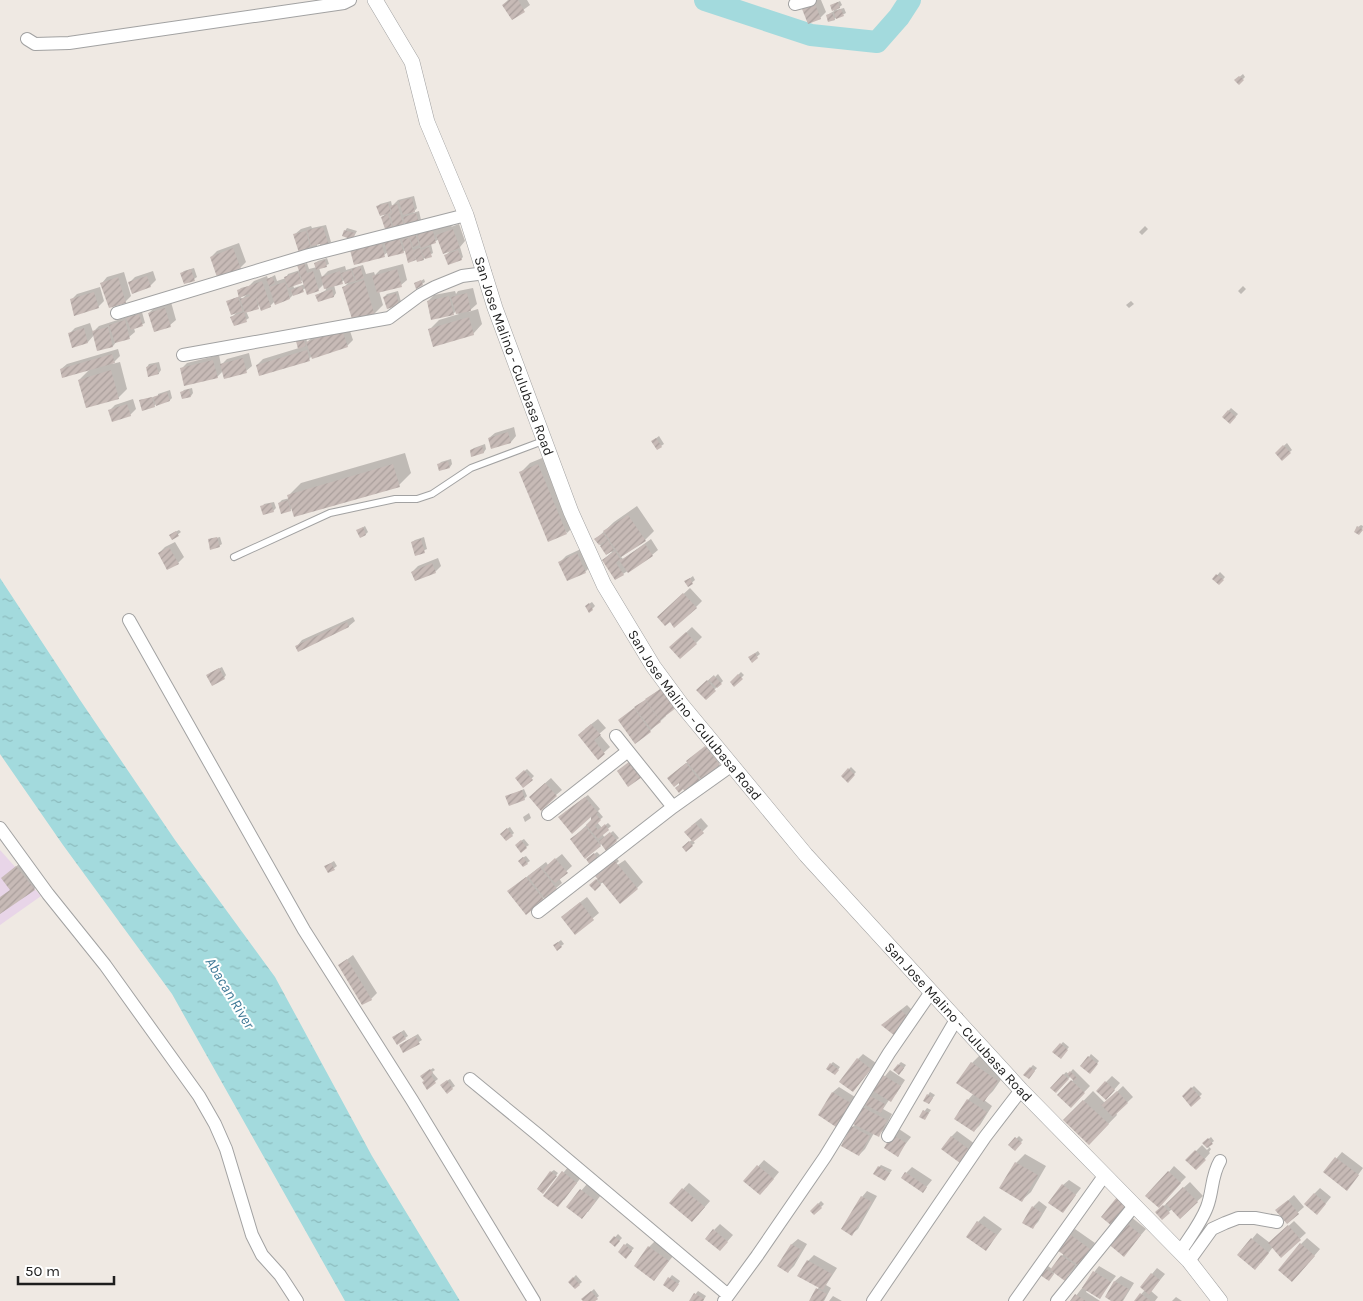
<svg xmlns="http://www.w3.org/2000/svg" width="1363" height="1301" font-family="Karla,sans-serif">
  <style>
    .industrial { fill: #e8d5e8 }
    .water { fill: url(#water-ripples) }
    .shadow { fill: #0003; fill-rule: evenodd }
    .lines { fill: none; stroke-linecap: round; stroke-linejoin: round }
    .river { stroke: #a3dadd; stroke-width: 22 }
    .building { fill: url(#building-hatch) }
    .service-casing { stroke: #a2a2a2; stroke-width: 8 }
    .minor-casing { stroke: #a2a2a2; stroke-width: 14 }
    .tertiary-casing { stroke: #a2a2a2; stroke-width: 16 }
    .service { stroke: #fff; stroke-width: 6 }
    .minor { stroke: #fff; stroke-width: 12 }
    .tertiary { stroke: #fff; stroke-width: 15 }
    .labels { text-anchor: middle; stroke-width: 4; stroke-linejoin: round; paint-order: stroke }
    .street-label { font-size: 14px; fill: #1e1e1e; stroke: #fff }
    .water-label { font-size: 15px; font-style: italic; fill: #407a97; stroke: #fff }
  </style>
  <defs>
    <pattern id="water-ripples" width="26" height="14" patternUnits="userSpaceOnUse" patternTransform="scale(1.25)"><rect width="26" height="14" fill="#a3dadd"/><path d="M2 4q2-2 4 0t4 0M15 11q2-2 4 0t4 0" fill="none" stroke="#8cbbbd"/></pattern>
    <pattern id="building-hatch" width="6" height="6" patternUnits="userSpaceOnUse" patternTransform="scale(1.25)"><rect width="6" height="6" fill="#c7bab6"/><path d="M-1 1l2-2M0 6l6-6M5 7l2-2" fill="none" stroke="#aa9f9c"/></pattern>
  </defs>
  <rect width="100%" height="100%" fill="#efe9e3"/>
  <path class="industrial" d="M0,850L41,896L0,925Z"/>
  <path class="water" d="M0,578L80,700L175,840L275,977L372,1156L460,1301H345L172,994L63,845L0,754Z"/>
  <path class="shadow" d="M508,0H527L530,5L512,18L503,5Z
    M817,0H821L826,12L820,18L803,9L809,3Z
    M840,1L842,5L836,10L844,8L846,13L834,19L827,15L834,11L832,5Z
    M1243,74L1245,77L1239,83L1236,80Z
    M414,196L417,208L413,213L419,211L421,220L418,222L406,223L393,228L382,217L387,213L378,206L380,204L391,201L392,206L398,200Z
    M454,224L451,227L459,224L465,241L460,247L463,257L461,259L446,255L451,250L439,239L431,244L433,253L423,259L417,257L415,259L406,250L403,252H388L384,255L351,250Z
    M326,225L331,242L328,244H317V246L311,252L295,234L301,229L311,226L312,228Z
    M1145,226L1148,229L1142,235L1139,232Z
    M347,228L357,231L353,238L345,231Z
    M239,243L246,262L240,268L211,257L217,251Z
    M327,258L329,264L319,268L322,277L328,271L345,266L346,270L363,265L366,274L374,272L375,275L380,270L403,264L407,280L401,285L379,291L383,305L374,314L344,287L350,281L345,280L334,285L336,293L334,296L317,295L326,290L324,284L318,290L306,288L294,294L290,298L276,303L275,301L270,306L260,305L246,311L249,318L246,320L232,317L237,312L228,301L240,296L238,291L241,288L249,286L254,281L267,276L268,279L275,275L277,281L286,278L288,274L300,270V265L307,263L309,269L317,267L315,263L318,261ZM303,280L305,284L294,288L293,285ZM247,294L242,299L240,296Z
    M194,268L197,277L194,279L182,273L184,271Z
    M153,271L156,280L150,286L130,282L135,277Z
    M124,272L131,296L125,302L102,283L107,277Z
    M424,279L425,282L417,287L416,284Z
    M1243,286L1246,289L1241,294L1238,291Z
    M100,287L104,301L98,307L71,300L77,294Z
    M473,288L477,304L468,312L478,309L482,324L473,334L430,329L439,320L459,314L456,311L453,314L428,301L434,295L455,291L456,294L458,291Z
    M398,291L401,302L399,304L384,297L387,294Z
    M1131,301L1134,304L1129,308L1126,305Z
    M171,302L176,320L170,325L149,313L155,307Z
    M142,312L145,323L134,328L135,332L129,337L117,341L113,346L98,350L94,335L88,342L73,346L69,334L75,328L90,323L93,332L99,326Z
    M348,325L353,340L347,346L312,356L309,359L257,365L263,359L299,348L297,341L306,337L307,342L314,336Z
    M118,349L120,356L112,364L120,362L127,389L118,398L79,380L90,369H61L67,364Z
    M249,353L252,366L246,371H223L217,377L181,369L187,363L219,355L221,365L227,359Z
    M159,362L161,370L159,373L147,367L149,364Z
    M192,388L193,393L191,396L182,392L184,390Z
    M170,390L172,398L170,400L157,403L154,406L141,400L158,396V394Z
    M133,399L136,409L130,415L110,410L115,405Z
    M1231,408L1238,414L1230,423L1223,417Z
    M514,427L516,436L511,442L489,438L495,433Z
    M659,436L664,444L658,448L655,439Z
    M1287,443L1292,450L1282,459L1276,453Z
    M485,444L486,449L484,452L472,455L471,450L474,448Z
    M405,453L411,473L399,485L292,508L290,510L279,503L282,500L290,498L289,495L301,483Z
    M547,456L576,524L567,533L521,472L530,463Z
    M451,459L452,464L450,467L438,465L441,462Z
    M274,502L276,508L273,511L262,507L264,504Z
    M637,506L654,531L645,540L621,557L623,559L651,539L658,550L652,555L623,574L603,560L612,552L611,551L607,554L596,539L614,522Z
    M1361,525L1363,526L1362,531L1358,527Z
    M365,526L368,532L366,534L357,531Z
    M179,530L181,532L173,538V533Z
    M220,537L222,544L219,546L209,540Z
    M424,537L427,549L416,554L412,542L415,540Z
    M175,542L184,557L178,563L159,553L165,547Z
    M583,548L591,566L585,572L560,562L566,556Z
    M438,558L441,566L435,572H412L418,566Z
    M1220,572L1225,577L1219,584L1214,579Z
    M693,576L695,580L689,585V579Z
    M690,588L702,601L696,607L670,621L664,612Z
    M592,602L595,606L590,611L589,604Z
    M353,617L355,621L349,626L297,646L302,640Z
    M692,627L702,637L696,643L677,641Z
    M758,651L760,654L752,661V655Z
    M222,667L226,675L224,678L210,673Z
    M741,672L744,675L734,685L731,682Z
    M718,674L723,681L706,698L704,684L714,675L715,677Z
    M668,683L666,716L650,731L635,742L619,720Z
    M598,719L606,728L599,734L610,747L598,758L585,729Z
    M712,742L725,759L719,764L699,780L681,784L679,782L668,778Z
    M851,767L856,772L848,781L842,776Z
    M527,769L534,776L524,786L517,778Z
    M551,778L562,790L556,795L536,791Z
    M524,789L527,796L524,799L507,797Z
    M588,795L600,809L598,811L603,817L597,822L602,828L608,823L611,826L602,834L605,838L613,831L619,838L606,849L602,844L600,845L577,834L592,820L593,814L565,812Z
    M529,813L531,818L525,822L523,817Z
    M701,818L708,826L693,841L695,843L692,845L686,844L692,840L691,826Z
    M510,827L514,833L512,835L504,831Z
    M524,839L529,845L526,847L519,842Z
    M597,852L600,855L590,863V857Z
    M562,854L572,866L559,878L562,883L526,913L515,886L546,862L548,865Z
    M526,856L530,861L527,863L522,858Z
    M617,859L619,861L615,865L616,866L625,860L643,882L637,888L603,882L595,889L594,882L598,878L599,874Z
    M334,861L337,866L329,872L326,866Z
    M19,864L37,887L0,913V898L11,890L5,876Z
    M587,897L599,913L575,933L569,911Z
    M561,940L564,944L561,946L557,943Z
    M353,955L377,993L371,999L340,965Z
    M907,1005L913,1011L900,1029L889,1019Z
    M404,1030L408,1036L405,1038L396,1035Z
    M418,1034L422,1040L404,1051L403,1043Z
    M1063,1042L1069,1047L1061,1057L1054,1052Z
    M863,1054L876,1063L853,1091L858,1059Z
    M981,1054L1007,1071L993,1091L984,1100L992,1106L980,1125L974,1131L956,1119L968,1100L974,1093L972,1063Z
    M1091,1054L1099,1061L1092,1070L1089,1057Z
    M833,1062L840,1067L837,1071L831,1064Z
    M901,1062L906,1065L902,1071L899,1064Z
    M1033,1065L1037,1068L1031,1075L1025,1074Z
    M433,1068L435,1070L432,1072L438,1079L427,1088L425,1074Z
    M1073,1069L1090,1086L1071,1106L1059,1095L1074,1079L1071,1076L1056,1091L1052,1088L1066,1072L1069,1074Z
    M890,1070L905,1080L896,1094L889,1100L883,1109L892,1114L884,1130L878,1135L874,1133L865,1149L859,1155L852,1127L856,1124L863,1108L866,1104L869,1096Z
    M1112,1076L1120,1083L1106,1099L1097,1091Z
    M450,1079L455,1086L452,1088L445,1082Z
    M1123,1086L1133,1097L1116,1113L1117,1115L1089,1144L1065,1120L1093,1091L1105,1103Z
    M1194,1086L1202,1094L1191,1105L1183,1096Z
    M839,1087L855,1097L842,1119L836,1125L820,1115L833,1092Z
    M930,1092L935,1095L931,1100L928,1095Z
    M927,1108L931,1110L925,1118L921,1116Z
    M899,1129L911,1137L897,1155L885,1148Z
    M957,1131L975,1144L966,1156L951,1137Z
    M1019,1136L1023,1140L1014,1149L1010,1145Z
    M1211,1137L1214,1141L1208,1146L1211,1149L1209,1152L1210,1153L1196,1169L1187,1160L1202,1145L1207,1150L1209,1148L1204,1143Z
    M1342,1152L1363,1168L1352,1183L1325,1172Z
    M1025,1154L1046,1166L1031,1192L1021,1201L1016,1163Z
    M764,1160L779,1172L766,1188L745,1181Z
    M881,1165L892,1170L885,1180L879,1167Z
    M569,1166L582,1176L564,1200L545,1195Z
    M1174,1166L1186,1177L1164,1200L1169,1172Z
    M912,1167L932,1180L923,1191L906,1173Z
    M554,1170L558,1173L545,1189L551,1172Z
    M1069,1180L1081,1188L1062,1212L1063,1185Z
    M1190,1182L1203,1196L1180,1217L1172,1209L1162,1218L1157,1212Z
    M689,1183L710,1201L698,1215L671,1202Z
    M587,1184L601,1195L588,1212L568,1206Z
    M1320,1188L1331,1197L1323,1207L1314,1194Z
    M867,1191L877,1196L858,1229L852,1234L862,1197Z
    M1294,1195L1304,1207L1287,1222L1283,1205Z
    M821,1201L824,1204L814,1214L811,1211Z
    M1039,1201L1047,1207L1038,1222L1032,1228L1033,1207Z
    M984,1216L1002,1229L986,1249L978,1222Z
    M1130,1216L1146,1229L1129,1249L1124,1222Z
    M1294,1221L1306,1233L1281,1256L1273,1247L1261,1263L1252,1239L1257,1233L1270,1243Z
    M720,1224L733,1235L726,1243L714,1230Z
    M1075,1229L1095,1243L1084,1258L1065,1279L1055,1272L1051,1277L1046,1269L1048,1266L1052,1269L1064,1253L1069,1234Z
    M618,1234L622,1238L615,1246L611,1242Z
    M1307,1238L1320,1249L1298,1275L1301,1244Z
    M798,1239L807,1244L794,1266L788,1272L779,1266L792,1244Z
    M655,1241L674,1255L654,1279L649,1247Z
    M627,1243L634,1248L626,1257L625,1245Z
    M814,1255L837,1268L826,1285L831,1288L824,1301H810L819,1287L808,1261Z
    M1099,1266L1116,1276L1099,1298L1087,1290L1086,1292L1100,1301H1072Z
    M1157,1268L1165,1274L1151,1291L1158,1297L1155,1301H1135L1145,1290L1152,1274Z
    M576,1275L582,1282L575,1288L569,1282Z
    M672,1275L680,1281L676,1287L665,1284Z
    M1121,1276L1134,1283L1123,1301H1113L1106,1297L1115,1281Z
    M594,1289L599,1296L593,1301H585L583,1299Z
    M698,1291L706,1296L703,1301H690Z
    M833,1296L842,1301H829Z
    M1176,1297L1182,1301H1172Z"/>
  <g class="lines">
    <path class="river" d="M705,0L811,35L877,42L899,17L910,0"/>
  </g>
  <path class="building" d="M509,0H518L525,12L512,20L502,5Z
    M838,2L840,8L832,11L830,5Z
    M815,4L821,19L808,24L802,9Z
    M841,9L844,16L836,19L834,12Z
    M832,13L835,20L828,22L826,15Z
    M1239,76L1244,80L1239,85L1234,80Z
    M412,198L415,212L403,215L399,201Z
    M388,203L391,213L380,216L376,206Z
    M397,204L404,226L394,229L390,214L392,213L390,206Z
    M416,213L419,223L406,227L403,217Z
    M388,214L393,229L386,232L381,217Z
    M323,227L329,246L321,248L320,244L311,246L307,230Z
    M432,228L436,243L421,248L417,233Z
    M453,229L460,248L443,254L436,235Z
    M344,230L355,233L353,240L342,236Z
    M306,231L312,253L300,256L293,234Z
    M415,233L419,245L413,247L409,235Z
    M399,237L404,253L388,257L384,241Z
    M409,238L416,260L408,263L402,240Z
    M381,241L385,257L354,265L350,250Z
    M429,247L432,257L425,259L421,250Z
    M233,248L241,269L217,277L210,257Z
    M420,248L424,260L417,262L413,250Z
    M458,250L462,260L448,265L444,255Z
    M325,260L327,267L316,270L314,263Z
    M304,262L307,273L313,271L319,291L307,295L297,265Z
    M360,266L364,278L356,281L352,269Z
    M191,269L195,281L184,284L180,273Z
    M397,269L402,287L377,293L372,276Z
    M351,270L355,281L345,284L341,273Z
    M340,271L343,284L324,289L321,277Z
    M298,272L302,283L288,288L284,277Z
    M147,276L151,287L132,294L128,282Z
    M118,277L126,303L109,308L100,283Z
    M272,277L275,283L269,286L266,279Z
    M364,280L375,316L353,322L342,287Z
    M421,280L423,285L416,289L414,283Z
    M262,281L271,307L261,311L255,294L259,309L245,313L240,299L250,296L249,294L239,298L237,290Z
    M285,282L290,299L275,305L269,287Z
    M302,286L304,292L293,296L291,290Z
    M332,289L334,297L318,302L315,295Z
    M94,292L99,308L74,316L70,299Z
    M396,293L399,305L387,309L383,297Z
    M467,293L471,311L456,314L451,297Z
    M449,296L454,315L431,320L427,301Z
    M238,297L243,311L231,315L226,301Z
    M165,308L171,327L154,332L148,313Z
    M244,312L247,322L234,326L230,317Z
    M139,314L143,326L131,330L126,318Z
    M469,317L474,335L433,347L428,329Z
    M125,320L130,339L115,343L109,325Z
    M108,327L113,347L97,351L92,331Z
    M84,328L88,343L72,348L68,333Z
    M342,330L348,347L312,359L306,342Z
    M303,338L306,346L298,349L296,341Z
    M307,350L310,361L259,376L256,365Z
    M112,354L115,363L62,378L60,369Z
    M243,358L247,373L224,379L220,364Z
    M213,360L218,378L184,386L180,368Z
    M156,364L159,374L148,377L146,367Z
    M111,370L119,399L86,408L78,380Z
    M189,389L191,397L182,399L180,392Z
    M167,392L170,401L156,406L153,397Z
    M152,397L155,407L142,411L139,400Z
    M127,404L131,416L112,422L108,410Z
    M1228,410L1236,417L1230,424L1222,417Z
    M508,432L511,443L491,449L488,438Z
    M656,438L662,447L657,450L651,441Z
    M1283,445L1291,453L1282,461L1275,453Z
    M482,446L484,453L471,457L470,450Z
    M448,461L450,468L439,471L437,464Z
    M393,464L400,487L294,517L287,495Z
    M538,464L567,534L548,542L519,472Z
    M288,500L291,511L281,514L278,503Z
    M271,503L274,512L263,515L260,506Z
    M628,515L646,541L621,557L609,540L612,537L609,539L603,531Z
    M1357,526L1363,530L1359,535L1354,532Z
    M363,527L366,535L360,538L356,530Z
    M176,531L179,536L172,540L169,535Z
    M603,533L608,540L599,545L594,539Z
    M217,537L220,547L210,550L208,539Z
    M421,539L425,553L415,556L411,542Z
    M608,540L614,550L606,555L600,546Z
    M645,544L653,556L628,573L619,560L616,563L624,575L615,580L602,560L615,551L621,560Z
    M169,547L179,564L167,570L158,553Z
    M577,553L586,573L567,581L558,562Z
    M432,563L436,573L415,581L411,572Z
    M1216,574L1224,580L1219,585L1212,579Z
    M690,578L693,584L688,587L684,581Z
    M683,593L697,608L674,628L670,622L665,626L657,617Z
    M589,603L593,610L589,613L585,606Z
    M347,622L349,627L298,652L295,646Z
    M686,632L697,644L680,659L669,647Z
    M755,653L758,658L752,663L748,657Z
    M219,668L225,679L212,686L206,675Z
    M738,674L743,679L734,687L730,682Z
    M714,676L722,684L717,688L709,680Z
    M707,680L716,691L706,700L696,690Z
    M662,688L676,708L660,720L645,699Z
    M645,700L661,722L651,729L634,707Z
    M634,708L651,732L635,744L618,720Z
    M591,724L601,735L594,740L605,754L598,760L578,735Z
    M705,746L720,765L702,780L686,761Z
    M630,761L642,777L628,787L617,771Z
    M686,763L700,781L685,792L683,789L679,793L675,788L679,785V783L674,787L667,778Z
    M848,768L855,775L848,783L841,776Z
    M524,770L533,780L523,788L515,778Z
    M545,783L557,796L541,811L529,797Z
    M522,790L525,800L509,806L505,796Z
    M585,797L598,813L596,814L601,820L595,826L598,830L605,824L609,830L598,839L586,825L591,820V817L572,834L558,817Z
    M695,823L704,833L693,842L684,832Z
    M586,827L601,846L585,859L570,839Z
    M507,828L513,836L506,841L500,834Z
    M610,832L617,841L606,851L599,841Z
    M521,840L527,848L521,853L515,845Z
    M689,841L693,846L686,852L682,847Z
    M594,853L598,859L590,865L586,859Z
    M523,857L528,864L523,867L518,861Z
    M555,858L568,873L555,883L543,869Z
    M614,860L638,889L620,904L602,882L601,883L595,876Z
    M331,863L335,870L328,873L324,866Z
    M16,866L35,890L0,914V897L10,890L1,878Z
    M540,867L557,889L545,899L528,876Z
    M526,877L544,900L526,915L507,891Z
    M596,879L601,885L595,891L589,885Z
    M580,902L594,920L575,935L561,917Z
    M558,942L562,947L557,951L553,945Z
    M347,959L372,1000L362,1005L338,965Z
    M901,1010L908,1017L895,1036L881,1025Z
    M401,1032L406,1039L397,1045L392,1037Z
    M415,1036L420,1044L403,1053L399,1045Z
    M1060,1043L1068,1050L1061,1059L1052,1052Z
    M1088,1056L1098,1064L1090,1074L1080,1066Z
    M857,1058L871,1069L853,1092L839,1082Z
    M971,1062L998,1081L984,1102L956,1083Z
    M830,1063L839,1070L835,1075L826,1069Z
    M898,1064L904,1068L899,1075L893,1070Z
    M1030,1067L1035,1071L1029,1079L1023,1075Z
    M430,1069L433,1073L431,1075L436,1083L427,1090L422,1082L424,1081L420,1076Z
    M1070,1071L1077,1078L1074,1081L1067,1074Z
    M1063,1074L1069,1079L1056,1093L1050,1088Z
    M883,1075L901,1086L891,1102L873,1091Z
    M447,1080L453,1089L447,1094L440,1085Z
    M1071,1080L1085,1093L1071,1108L1057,1095Z
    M1105,1081L1115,1090L1106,1100L1096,1091Z
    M1191,1087L1201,1098L1191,1107L1182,1096Z
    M1117,1091L1128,1103L1113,1117L1101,1105Z
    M832,1092L851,1103L836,1127L818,1115Z
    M927,1094L933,1098L929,1104L923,1101Z
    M868,1095L885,1104L881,1113L864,1104Z
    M967,1099L987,1112L974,1132L954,1119Z
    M1083,1100L1109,1124L1089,1145L1063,1120Z
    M862,1107L887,1120L879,1137L853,1124Z
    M923,1110L929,1113L925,1120L919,1117Z
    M851,1126L870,1136L859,1156L841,1146Z
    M892,1134L906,1143L898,1157L884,1148Z
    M951,1136L970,1150L960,1163L941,1149Z
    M1015,1137L1022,1143L1015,1151L1008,1145Z
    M1208,1138L1213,1144L1207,1148L1202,1143Z
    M1195,1150L1206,1160L1196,1170L1185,1160Z
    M1335,1157L1359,1175L1347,1191L1323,1172Z
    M1015,1162L1038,1175L1022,1202L999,1188Z
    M757,1165L774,1179L760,1195L743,1181Z
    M878,1166L890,1173L885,1181L873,1174Z
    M550,1171L557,1176L543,1194L537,1189Z
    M562,1171L577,1183L558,1207L543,1196Z
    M1168,1171L1181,1183L1159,1208L1145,1196Z
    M905,1172L927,1187L923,1193L901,1178Z
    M1062,1184L1076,1195L1063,1213L1048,1203Z
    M1183,1187L1198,1202L1180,1219L1166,1204Z
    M682,1188L705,1207L692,1222L669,1203Z
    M580,1189L596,1201L582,1219L566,1207Z
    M1314,1193L1326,1204L1317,1215L1304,1204Z
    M861,1196L872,1202L852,1236L841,1229Z
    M1117,1197L1128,1207L1112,1226L1101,1217Z
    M1288,1200L1299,1214L1287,1224L1275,1210Z
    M818,1203L822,1208L814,1215L810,1211Z
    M1163,1205L1170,1213L1162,1220L1155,1212Z
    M1032,1206L1042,1213L1033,1229L1022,1223Z
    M977,1221L997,1235L986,1251L966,1237Z
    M1124,1221L1141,1235L1124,1257L1106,1242Z
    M1288,1225L1301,1240L1281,1258L1268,1243Z
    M713,1229L728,1242L720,1251L705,1239Z
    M1068,1233L1090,1249L1078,1265L1057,1250Z
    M614,1236L620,1241L615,1247L609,1242Z
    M1251,1238L1269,1253L1255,1270L1237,1255Z
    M1300,1243L1315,1256L1292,1282L1278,1270Z
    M624,1244L632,1251L626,1259L618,1252Z
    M791,1244L802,1250L788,1273L777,1266Z
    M648,1246L669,1261L654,1281L634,1266Z
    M1061,1255L1075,1265L1065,1281L1050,1270Z
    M807,1260L832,1274L823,1290L797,1276Z
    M1045,1268L1054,1274L1049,1281L1040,1275Z
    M1093,1271L1111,1282L1100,1299L1082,1288Z
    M1151,1273L1160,1280L1149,1295L1140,1287Z
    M573,1277L580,1285L575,1289L568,1282Z
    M668,1277L679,1284L673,1292L663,1285Z
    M1114,1281L1129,1289L1122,1301H1111L1105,1297Z
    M816,1288L827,1294L823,1301H809Z
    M591,1291L598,1299L595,1301H583L581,1299Z
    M694,1293L704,1299L703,1301H689Z
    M1140,1293L1151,1301H1134Z
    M1075,1294L1086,1301H1070Z"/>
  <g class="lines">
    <defs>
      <path id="service" d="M234,557L330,513L395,499H417L432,494L471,468L543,441"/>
      <path id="minor" d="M795,4L810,0
        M27,39L35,44L69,43L344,3L350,0
        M117,313L309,255L466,215
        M183,355L389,318L420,295L435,287L462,276L485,273
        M129,620L304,930L412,1100L534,1301
        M616,736L673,807
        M548,814L628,751
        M0,828L48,894L105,965L199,1096L215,1124L226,1149L252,1235L262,1255L280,1275L297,1301
        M538,912L673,807L732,765
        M470,1079L537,1134L728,1295
        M888,1136L957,1018
        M1180,1252C1189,1238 1201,1223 1207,1207C1213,1192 1211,1176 1220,1161
        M1189,1261L1212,1229L1225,1223L1238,1218H1255L1277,1222
        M724,1301L757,1256L825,1157L889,1053L931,992
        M873,1301L985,1137L1021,1090
        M1015,1301L1104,1176
        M1057,1301L1134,1206"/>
      <g id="tertiary">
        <path id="s1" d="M375,0L412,62L427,122L466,215L495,308L571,512L604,585L653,666L681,704L806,855L1021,1090L1189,1261L1220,1301"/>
      </g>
    </defs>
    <use href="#service" class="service-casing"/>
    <use href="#minor" class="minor-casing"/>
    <use href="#tertiary" class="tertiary-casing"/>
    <use href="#service" class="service"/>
    <use href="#minor" class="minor"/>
    <use href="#tertiary" class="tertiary"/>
  </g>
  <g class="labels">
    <g class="street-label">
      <text dy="5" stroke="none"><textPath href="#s1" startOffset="384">San Jose Malino - Culubasa Road</textPath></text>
      <text dy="5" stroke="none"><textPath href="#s1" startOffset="789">San Jose Malino - Culubasa Road</textPath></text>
      <text dy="5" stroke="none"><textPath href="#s1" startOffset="1194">San Jose Malino - Culubasa Road</textPath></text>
    </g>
    <g class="water-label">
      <text transform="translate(230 993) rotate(59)" y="5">Abacan River</text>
    </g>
  </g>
  <path d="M18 1276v8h96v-8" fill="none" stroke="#1e1e1e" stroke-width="2.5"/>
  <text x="25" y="1276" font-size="15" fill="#1e1e1e" stroke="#ffffff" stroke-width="4" paint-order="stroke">50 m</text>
</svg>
